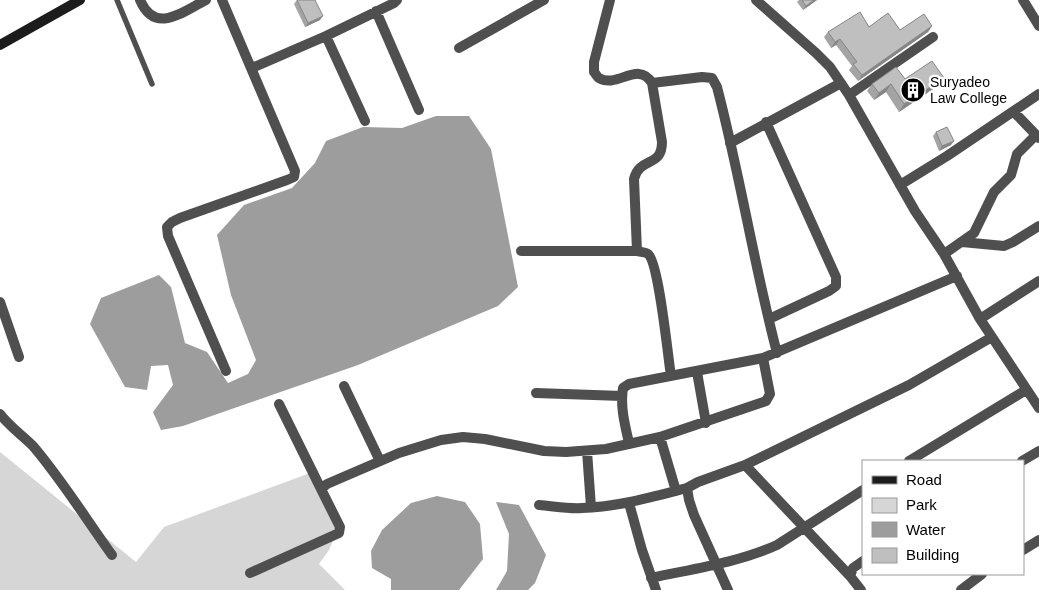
<svg xmlns="http://www.w3.org/2000/svg" width="1039" height="590" font-family="Arial,sans-serif">
  <style>
    .green { fill: #d6d6d6 }
    .water { fill: #9d9d9d }
    .lines { fill: none; stroke-linecap: round; stroke-linejoin: round }
    .lane { stroke: #4f4f4f; stroke-width: 5.5 }
    .street { stroke: #4f4f4f; stroke-width: 10 }
    .secondary { stroke: #1c1c1c; stroke-width: 10 }
    .wall { fill: #a4a4a4 }
    .shaded-wall { fill: #868686 }
    .building { fill: #bfbfbf; stroke: #868686 }
    .labels { text-anchor: middle; stroke-width: 4.5; stroke-linejoin: round; paint-order: stroke }
    .poi-label { font-size: 14px; fill: #000; stroke: #fff; text-anchor: start }
  </style>
  <rect width="100%" height="100%" fill="#fff"/>
  <path class="green" d="M0,452L136,562L164,527L310,473L337,532L329,550L319,564L345,590H0Z"/>
  <path class="water" d="M436,116H469L491,149L518,287L498,306L358,365L183,426L161,430L153,412L173,385L168,365L151,366L147,390L125,387L90,324L101,298L159,275L171,287L185,343L207,352L228,383L248,374L256,360L231,295L217,235L244,205L292,188L315,163L326,141L363,127L402,128Z
    M437,496L465,502L480,524L483,559L459,590H391V579L372,568L371,551L382,530L411,503Z
    M496,502L519,505L546,555L535,583L528,590H496L507,571L509,534Z"/>
  <g class="lines">
    <path class="lane" d="M117,0L152,84"/>
    <path class="street" d="M140,0C155,35 182,12 206,0
      M222,0L295,171L294,177L287,180L180,218L172,222L167,227L168,236L226,371
      M610,0L594,62V72C596,74 597,77 599,78C617,89 638,60 652,83L662,142C662,168 640,156 634,179L637,251
      M756,0L816,53L830,67L849,95L915,211L944,254L980,319L1039,408
      M1023,0L1039,26
      M376,11L419,110
      M326,36L365,121
      M459,48L544,0
      M252,68L326,36L394,3L397,0
      M652,83L702,77L712,78L717,87C740,175 754,265 777,353
      M849,95L933,37
      M1014,112L1039,138
      M766,122L836,277V286L829,291L769,319
      M730,143L841,83
      M900,185L947,156L1039,94
      M962,242L1004,246L1013,242L1039,226
      M521,251H637C640,252 646,252 648,254C659,263 668,358 671,376
      M944,254L974,233L994,192L1011,175L1017,154L1036,135
      M0,302L19,357
      M980,319L1039,281
      M697,372L706,423
      M344,386L380,461
      M536,393L622,396
      M279,404L321,489
      M0,414C9,426 22,435 33,446C62,480 86,519 112,555
      M660,437L676,491
      M629,443C625,425 620,407 623,388L629,384L763,358L957,276
      M587,451L591,507
      M909,461L1026,390
      M1022,461L1039,451
      M745,465L850,576
      M629,503L642,550L656,590
      M539,505C553,506 568,509 582,508C618,507 652,497 687,488
      M1023,550L1039,540
      M250,573L339,533L340,527L321,489L327,484L399,453L441,440L463,437L485,439L544,451L566,452L606,449L660,437L766,401L770,394L763,358
      M651,578C692,569 737,563 777,545L863,490
      M728,590L694,515L689,500L687,488L698,482L745,465L909,385L992,337
      M861,590L850,576L853,568L863,561
      M961,590L982,574"/>
    <path class="secondary" d="M0,45L80,0"/>
  </g>
  <path class="wall" d="M297,0L320,20L305,27L294,4Z
    M799,0H817L803,10L797,2Z
    M932,26L928,32L858,81L849,70L852,66L836,45L831,48L824,37L828,32L869,27L900,30Z
    M944,78L939,85L899,112L886,92L874,100L867,91L872,84L905,79Z
    M936,132L951,145L939,151L933,136Z"/>
  <path class="shaded-wall" d="M814,0H817L803,10L806,6Z
    M323,16L320,20L305,27L308,23Z
    M932,26L928,32L858,81L862,75Z
    M840,39L836,45L831,48L835,42Z
    M944,78L939,85L899,112L904,104Z
    M891,84L886,92L874,100L879,93Z
    M954,141L951,145L939,151L942,146Z"/>
  <path class="building" d="M297,0H315L323,16L308,23Z
    M802,0H814L806,6Z
    M860,12L869,27L888,13L900,30L924,14L932,26L862,75L853,64L857,62L840,39L835,42L828,32Z
    M932,61L944,78L904,104L891,84L879,93L872,84L896,67L905,79Z
    M947,127L954,141L942,146L936,132Z"/>
  <defs>
    <symbol id="building-disc" viewBox="-11 -11 22 22"><circle r="9.5" fill="#000" stroke="#fff"/><path d="M-4-6H4V6H1V3H-1V6H-4ZM-2.5-4.3h1.7v1.8h-1.7ZM.8-4.3h1.7v1.8H.8ZM-2.5-1h1.7V.8h-1.7ZM.8-1h1.7V.8H.8Z" fill="#fff"/></symbol>
  </defs>
  <g fill-rule="evenodd">
    <use href="#building-disc" x="899" y="76" width="28" height="28"/>
  </g>
  <g class="labels">
    <g class="poi-label">
      <text x="930" y="87">Suryadeo<tspan x="930" dy="16">Law College</tspan></text>
    </g>
  </g>
  <rect x="862" y="460" width="162" height="115" fill="#ffffff" stroke="#999999"/>
  <rect x="872" y="476" width="25" height="8" fill="#1c1c1c" stroke="#999999"/>
  <text x="906" y="485" font-size="15" fill="#000000">Road</text>
  <rect x="872" y="498" width="25" height="15" fill="#d6d6d6" stroke="#999999"/>
  <text x="906" y="510" font-size="15" fill="#000000">Park</text>
  <rect x="872" y="522" width="25" height="15" fill="#9d9d9d" stroke="#999999"/>
  <text x="906" y="535" font-size="15" fill="#000000">Water</text>
  <rect x="872" y="548" width="25" height="15" fill="#bfbfbf" stroke="#999999"/>
  <text x="906" y="560" font-size="15" fill="#000000">Building</text>
</svg>
